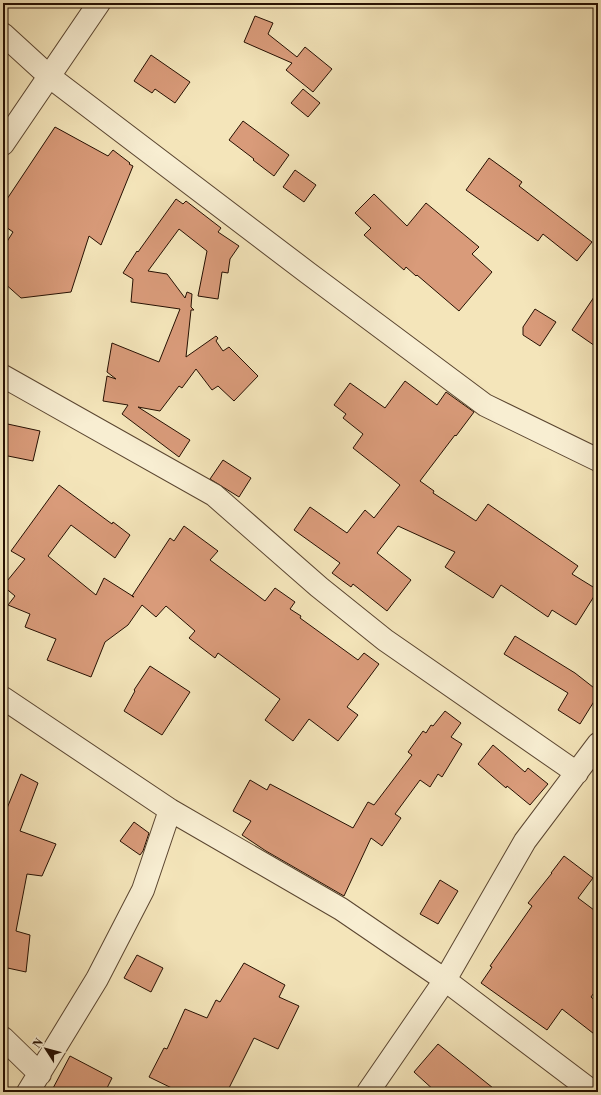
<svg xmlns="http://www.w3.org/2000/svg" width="601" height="1095" font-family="'Libre Bodoni',serif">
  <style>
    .building { fill: #d99b7a; stroke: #261002 }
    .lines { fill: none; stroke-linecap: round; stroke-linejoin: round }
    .minor-casing { stroke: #5a4530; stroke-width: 24 }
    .minor { stroke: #f8eed2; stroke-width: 22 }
  </style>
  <rect width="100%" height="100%" fill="#f4e5ba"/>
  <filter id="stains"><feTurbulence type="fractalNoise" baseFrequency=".005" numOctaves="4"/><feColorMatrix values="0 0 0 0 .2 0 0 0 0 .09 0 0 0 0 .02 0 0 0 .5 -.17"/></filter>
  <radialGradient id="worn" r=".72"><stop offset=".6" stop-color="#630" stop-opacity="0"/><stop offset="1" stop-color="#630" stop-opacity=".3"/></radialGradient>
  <path class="building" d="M255,16L273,23L268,34L297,57L305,47L332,69L313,92L286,70L292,63L244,42Z
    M151,55L190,82L175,103L155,89L152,93L134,81Z
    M303,89L320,103L308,117L291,103Z
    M243,121L289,155L274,176L253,160L254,159L229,140Z
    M55,127L108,156L113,150L130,163L129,164L133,166L101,245L89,236L71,292L21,298L3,282V248L13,232L3,225V205Z
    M489,158L522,182L519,186L592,242L577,261L543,234L538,241L466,190Z
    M295,170L316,185L304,202L283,187Z
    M374,194L407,226L426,203L479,247L472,254L492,272L459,311L417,275L416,276L406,267L404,270L364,235L371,228L355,213Z
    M176,199L183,204L186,201L221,228L218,232L239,246L230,259L228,273L222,272L218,299L198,296L207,251L179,229L148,271L167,274L185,298L187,292L192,294L191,307L194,310H191L186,357L216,336L218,338L216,341L223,351L229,347L258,376L234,401L218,386L212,390L196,369L182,388L179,386L160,411L138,407L190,440L179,457L122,414L128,405L103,401L107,376L116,379L107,372L112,343L159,362L180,309L131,302L133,279L123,273L137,251L138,252Z
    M598,291V348L572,330Z
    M535,309L556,322L540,346L523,335V327Z
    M405,381L437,405L446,392L474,412L456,436L455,435L420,481L434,491L433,493L476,521L488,504L578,566L572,574L598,590L576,625L552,610L548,617L501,585L493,598L445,567L455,552L398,526L377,553L411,580L387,611L353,584L351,587L332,573L340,563L294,530L310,507L347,533L365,510L374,518L400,485L353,448L363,434L343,418L346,414L334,405L350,383L385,408Z
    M3,423L40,431L33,461L3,455Z
    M223,460L251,478L239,497L210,479Z
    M59,485L112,524L113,522L130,535L115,558L71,525L48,556L96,595L104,578L134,597L132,596L170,538L174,541L184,526L218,551L210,560L265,601L275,588L295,602L290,609L301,616L300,618L358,660L364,653L379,664L347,707L358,715L338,741L309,719L293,741L265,720L280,699L218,653L215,658L189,638L195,631L166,606L156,617L142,605L128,625L105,642L91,677L47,660L56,639L25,627L30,614L8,605L15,596L3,586L25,559L11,551Z
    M515,636L575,673L598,691V695L580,724L558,710L568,693L504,654Z
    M150,666L190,692L162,735L124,711L135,691L134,690Z
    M445,711L461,723L451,737L462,744L442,777L438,774L430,787L420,780L395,814L401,818L382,846L371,838L344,896L266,851L242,835L251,821L233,811L250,780L267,790L270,784L353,828L368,802L374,805L412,755L408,752L423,731L426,733L431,725L433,726Z
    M493,745L525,772L528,768L548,784L530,805L507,786L506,788L478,764Z
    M21,774L38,783L20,831L56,844L42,876L27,874L16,931L30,935L26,972L3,967V818Z
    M134,822L149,833L143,851L140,855L120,841Z
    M564,856L593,878L578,898L598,913V987L591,997L598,1003V1037L562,1009L547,1030L481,983L492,967L490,966L532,906L528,903L552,873H551Z
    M440,880L458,891L438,924L420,914Z
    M137,955L163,968L151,992L124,978Z
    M244,963L285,985L279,997L299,1006L278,1049L254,1038L227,1092H180L149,1077L164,1048L167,1049L185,1009L207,1018L216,1000L220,1002Z
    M438,1044L498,1092H436L414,1072Z
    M70,1056L112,1078L105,1092H51Z"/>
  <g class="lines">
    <defs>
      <path id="minor" d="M3,34L50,77L308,273L485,405L598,460
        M3,144L99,3
        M3,376L214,495L319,587L385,640L577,773
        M3,698L170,810L341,909L445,980L593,1092
        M3,1038L40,1074
        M28,1092L97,979L143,890L170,810
        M368,1092L445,980L525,841L598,744"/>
    </defs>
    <use href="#minor" class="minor-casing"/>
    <use href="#minor" class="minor"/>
  </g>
  <rect width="601" height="1095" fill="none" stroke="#f4e5ba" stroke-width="16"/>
  <rect x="4" y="4" width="593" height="1087" fill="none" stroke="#261002" stroke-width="2"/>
  <rect x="8" y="8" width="585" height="1079" fill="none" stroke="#261002"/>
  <g transform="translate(46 1049) rotate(306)" stroke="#f8eed2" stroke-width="3" paint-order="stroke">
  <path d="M0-3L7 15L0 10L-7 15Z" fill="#261002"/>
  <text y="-6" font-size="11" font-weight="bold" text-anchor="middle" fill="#261002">N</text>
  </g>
  <rect width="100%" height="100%" filter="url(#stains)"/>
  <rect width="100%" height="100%" fill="url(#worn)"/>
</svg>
